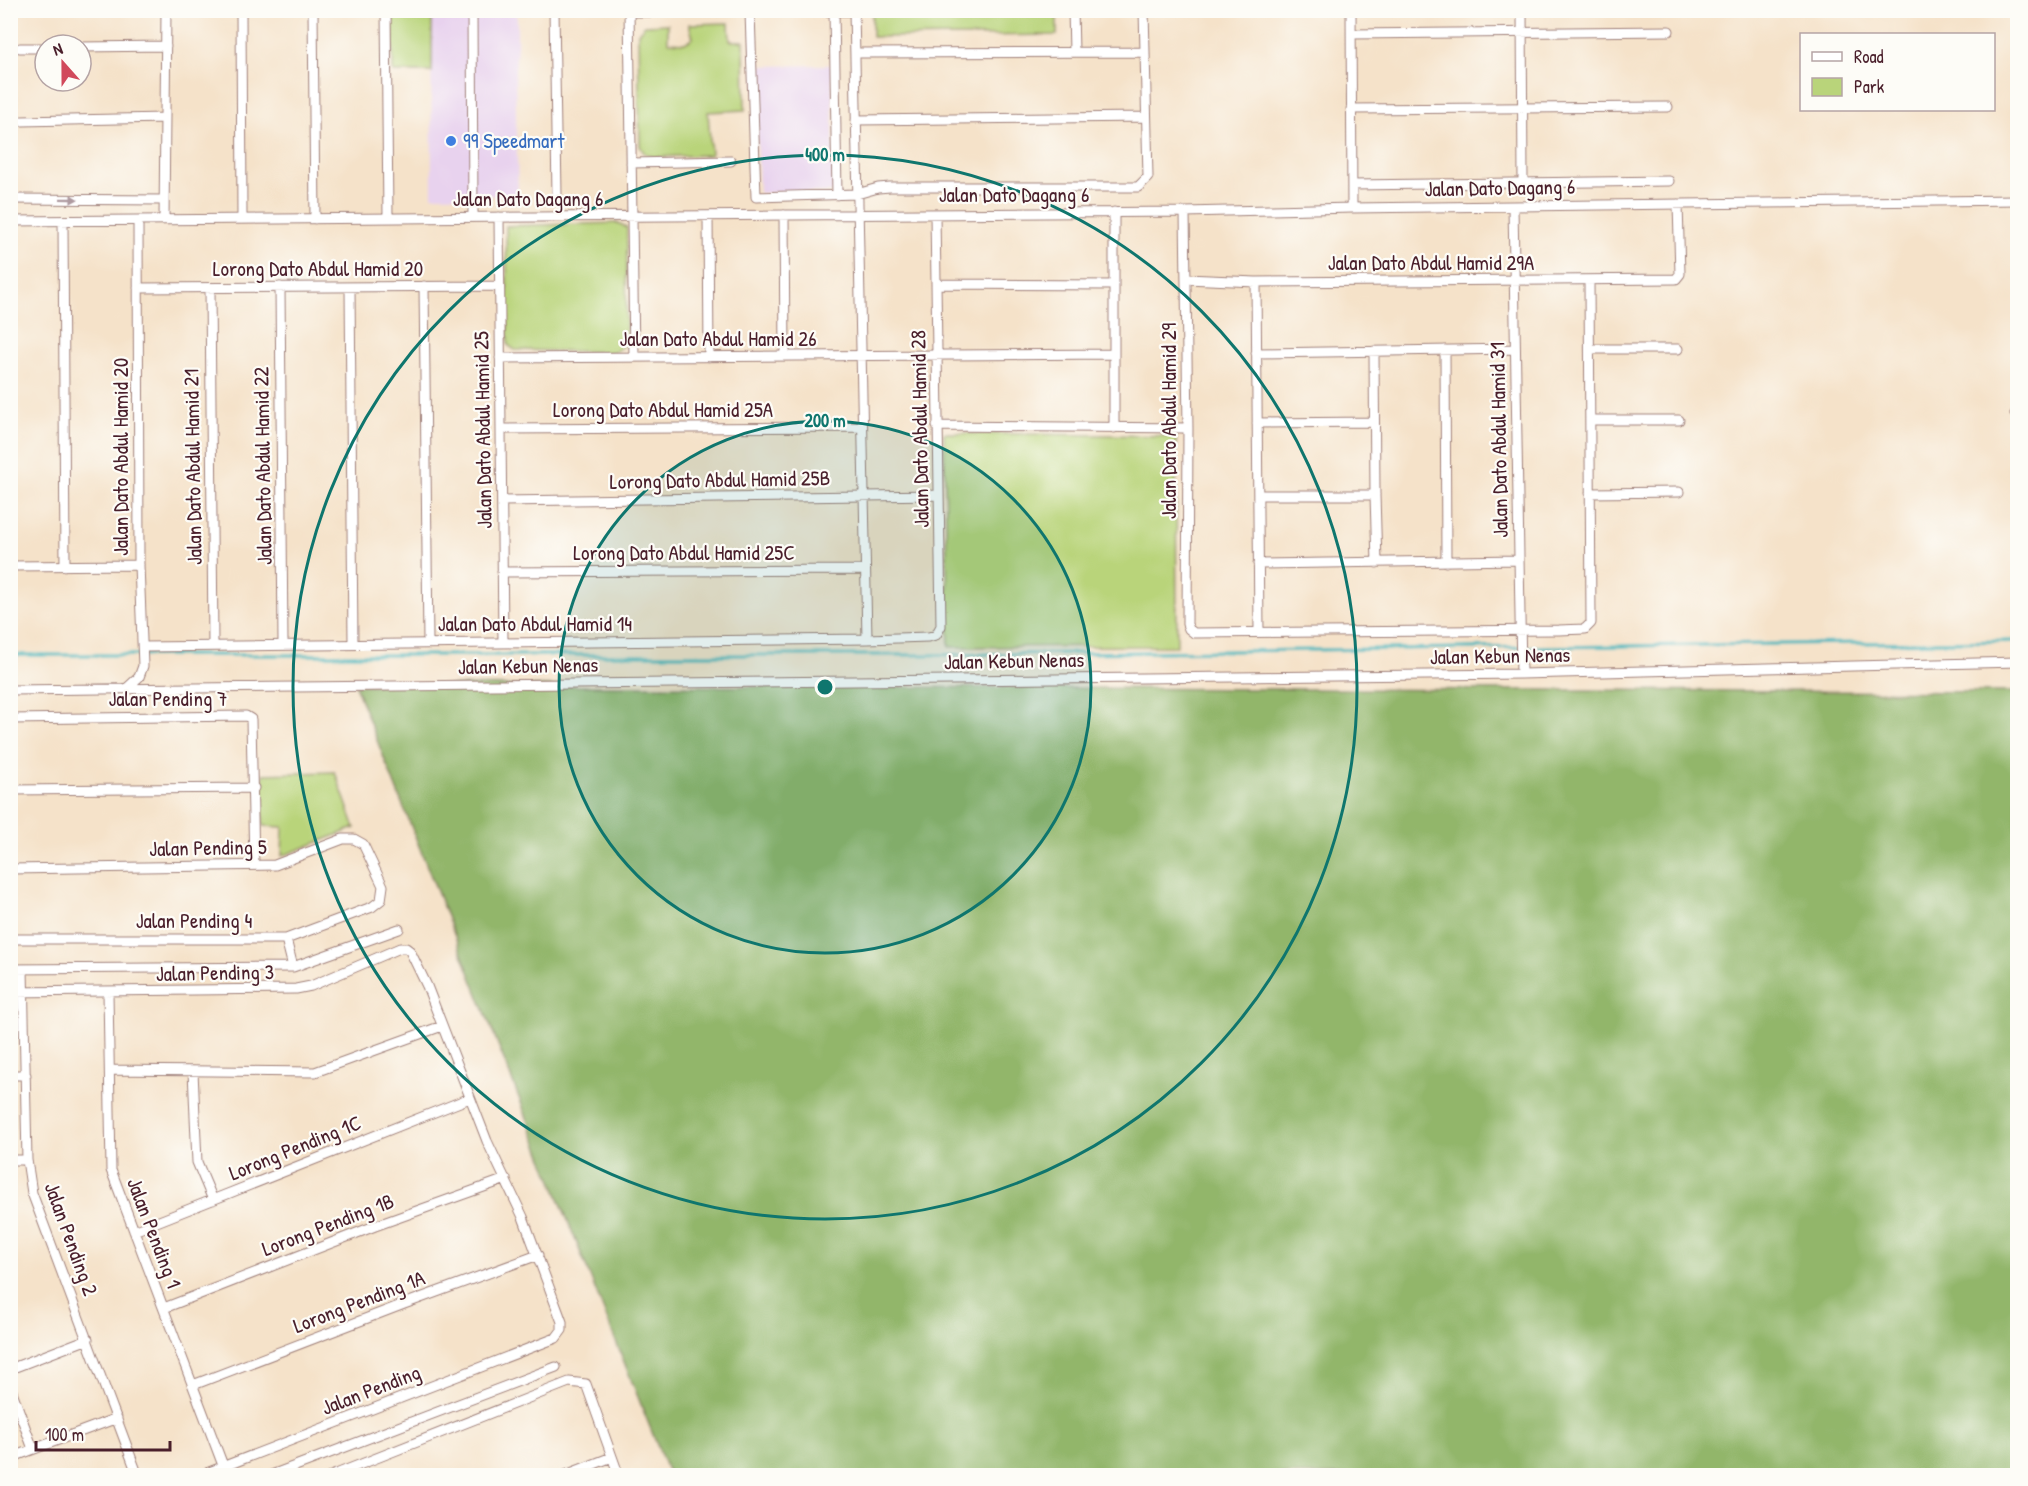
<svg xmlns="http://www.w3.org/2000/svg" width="2028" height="1486" font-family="'Patrick Hand',sans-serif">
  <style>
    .built { fill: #e8d2ee }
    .green { fill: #b9d47a; stroke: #827a52; stroke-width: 1.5 }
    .forest { fill: #92b66a; stroke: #6e6a4a; stroke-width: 1.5 }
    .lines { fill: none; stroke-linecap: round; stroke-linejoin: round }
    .stream { stroke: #45b5bd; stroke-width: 3 }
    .minor-casing { stroke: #a0807a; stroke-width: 11 }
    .minor { stroke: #fff; stroke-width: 9 }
    .oneway { fill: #ae9aa0 }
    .ring { fill: none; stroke: #0f766e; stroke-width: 3 }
    .shop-dot { fill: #3f7fe0; stroke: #fdfcf7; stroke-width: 2 }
    .labels { text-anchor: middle; stroke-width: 4.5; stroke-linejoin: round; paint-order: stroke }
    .shop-label { font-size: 21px; fill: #366cbe; stroke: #fdfcf7; text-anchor: start }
    .street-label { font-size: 21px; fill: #4a1f2b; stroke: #fdfcf7 }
    .centre { fill: #0f766e; stroke: #fdfcf7; stroke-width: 3 }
    .ring-label { font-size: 18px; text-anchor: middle; font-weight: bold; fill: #0f766e; stroke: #fdfcf7; stroke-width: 4.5; stroke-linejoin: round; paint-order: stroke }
  </style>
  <rect width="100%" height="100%" fill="#fdfcf7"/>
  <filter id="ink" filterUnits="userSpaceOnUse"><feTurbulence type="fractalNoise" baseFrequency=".0167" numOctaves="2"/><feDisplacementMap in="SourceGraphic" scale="12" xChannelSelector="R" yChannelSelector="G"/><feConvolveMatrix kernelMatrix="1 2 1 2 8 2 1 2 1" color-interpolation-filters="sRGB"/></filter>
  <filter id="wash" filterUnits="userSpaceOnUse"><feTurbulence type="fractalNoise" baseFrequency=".008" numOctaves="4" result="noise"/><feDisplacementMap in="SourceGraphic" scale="24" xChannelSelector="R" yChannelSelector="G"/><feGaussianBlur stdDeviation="1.35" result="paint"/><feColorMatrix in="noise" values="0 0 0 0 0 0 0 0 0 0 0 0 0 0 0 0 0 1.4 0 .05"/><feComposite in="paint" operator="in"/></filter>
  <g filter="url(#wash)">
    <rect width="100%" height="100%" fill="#f5e2c9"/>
    <path class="built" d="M431,11H517V45L515,71L518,195L432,196Z
      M832,65L834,192L759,193L755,66Z"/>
    <path class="green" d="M393,11H432V72H393Z
      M872,11H1057V35L872,37Z
      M729,23L730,41H744L745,110L708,112L711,155L654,157L644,153L640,146L638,33L645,25L668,24V42L685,43L693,38L689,24Z
      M619,223L627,228L626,344L615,352L515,350L508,345L506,226Z
      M944,433L1176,436L1177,646L949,647Z
      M335,772L355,828L282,856L283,827L263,826V774Z"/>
    <path class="forest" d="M355,685L2017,692V1475H669Z"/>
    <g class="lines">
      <path class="stream" d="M10,655H924L2018,641"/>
    </g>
  </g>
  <g filter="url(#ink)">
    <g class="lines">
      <defs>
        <path id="minor" d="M241,10L242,219
          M313,10L315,219
          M386,10L388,218
          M472,10L473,217
          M554,10L557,195
          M629,10L634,357
          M854,10L867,639
          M1073,10L1074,52
          M1351,10L1352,208
          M1522,10L1523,183
          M834,11L837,195
          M629,12L854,11
          M750,12L756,197L857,194L878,188L890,187H1138L1148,177L1144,10
          M1351,34L1669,31
          M81,47L166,46
          M20,48H45
          M855,53L1144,52
          M1351,109L1668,107
          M856,120L1145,117
          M22,121L165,118
          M631,163L731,161
          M1352,185L1669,181
          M10,199L164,200
          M1513,206L1521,674
          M1114,212V428
          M1185,212L1188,428L1187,624L1189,629L1194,633L1559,630L1585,629L1591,623L1589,280
          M784,215L785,356
          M708,216L709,357
          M499,217L503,642
          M164,220L166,10
          M10,221L1185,212L1352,208L2018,200
          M63,221L65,566
          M1186,279L1256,282L1676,279L1680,274L1678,204
          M1256,282L1259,632
          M936,284L1114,285
          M424,286L428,642
          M280,287L283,644
          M350,287L353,644
          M138,288L499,286
          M210,288L213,645
          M1590,349H1678
          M1445,350L1446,562
          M1374,351L1375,495L1377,563
          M1256,353L1515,349
          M500,358L1114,354
          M2015,414H2018
          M1590,420H1679
          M1257,423L1374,422
          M937,426L1188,428
          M501,429L862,427
          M1590,493L1679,492
          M1258,495H1375
          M502,501L938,495
          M1258,564L1519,560
          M10,566L139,565
          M502,572L865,570
          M143,647L867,639L928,637L936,635L941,626L935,214
          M127,688L139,677L143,666L139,565L138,220
          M10,690L1521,674L2018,662
          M10,719L246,716L251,719L254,865
          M10,790L254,788
          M10,869L275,865L343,839H354L363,844L383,886L381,900L372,907L286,939H10
          M286,939L293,967
          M10,969L293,967L399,929
          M23,969L27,1160L32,1193L138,1476
          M10,992L296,989L311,986L400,948H406L410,951L427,986L487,1141L523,1217L562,1322V1330L556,1338L199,1476
          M108,992L111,1170L227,1476
          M110,1070L315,1072L442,1026
          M193,1071L197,1162L213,1200
          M10,1075H26
          M10,1160H27
          M134,1231L470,1098
          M164,1308L375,1226L506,1179
          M10,1369L88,1339
          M193,1385L404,1304L538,1255
          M10,1386L33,1449
          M10,1458L117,1418
          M269,1476L556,1367
          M331,1476L569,1382L586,1384L619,1476
          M563,1476L612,1457"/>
      </defs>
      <use href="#minor" class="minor-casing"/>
      <use href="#minor" class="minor"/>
    </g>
    <defs><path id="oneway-solid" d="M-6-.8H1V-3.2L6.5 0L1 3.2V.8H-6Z" transform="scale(1.5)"/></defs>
    <use class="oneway" href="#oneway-solid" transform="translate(69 199) rotate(1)"/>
  </g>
  <circle cx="825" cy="687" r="266" fill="#0f766e" fill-opacity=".12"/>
  <g class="ring">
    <circle cx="825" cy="687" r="266"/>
    <circle cx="825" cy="687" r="532"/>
  </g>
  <circle class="shop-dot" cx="451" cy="141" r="6"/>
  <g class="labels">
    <g class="shop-label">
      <text x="463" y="148">99 Speedmart</text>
    </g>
    <g class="street-label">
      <text transform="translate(1500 188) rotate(-1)" y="7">Jalan Dato Dagang 6</text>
      <text x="1014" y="202">Jalan Dato Dagang 6</text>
      <text x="528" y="206">Jalan Dato Dagang 6</text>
      <text x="1431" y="270">Jalan Dato Abdul Hamid 29A</text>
      <text x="318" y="276">Lorong Dato Abdul Hamid 20</text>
      <text x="718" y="346">Jalan Dato Abdul Hamid 26</text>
      <text x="663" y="417">Lorong Dato Abdul Hamid 25A</text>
      <text transform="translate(1169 421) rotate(-90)" y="7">Jalan Dato Abdul Hamid 29</text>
      <text transform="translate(920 429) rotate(-91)" y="7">Jalan Dato Abdul Hamid 28</text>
      <text transform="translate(483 430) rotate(-91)" y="7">Jalan Dato Abdul Hamid 25</text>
      <text transform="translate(1499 440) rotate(-91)" y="7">Jalan Dato Abdul Hamid 31</text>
      <text transform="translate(121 457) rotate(-90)" y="7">Jalan Dato Abdul Hamid 20</text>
      <text transform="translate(263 466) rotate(-91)" y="7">Jalan Dato Abdul Hamid 22</text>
      <text transform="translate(193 467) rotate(-91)" y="7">Jalan Dato Abdul Hamid 21</text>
      <text transform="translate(720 480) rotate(-1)" y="7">Lorong Dato Abdul Hamid 25B</text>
      <text x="684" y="560">Lorong Dato Abdul Hamid 25C</text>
      <text x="535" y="631">Jalan Dato Abdul Hamid 14</text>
      <text transform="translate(1500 656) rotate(-1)" y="7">Jalan Kebun Nenas</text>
      <text transform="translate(1014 661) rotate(-1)" y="7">Jalan Kebun Nenas</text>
      <text transform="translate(528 666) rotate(-1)" y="7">Jalan Kebun Nenas</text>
      <text x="168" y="706">Jalan Pending 7</text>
      <text transform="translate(208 848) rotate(-1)" y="7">Jalan Pending 5</text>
      <text x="194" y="928">Jalan Pending 4</text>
      <text transform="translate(215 973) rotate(-1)" y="7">Jalan Pending 3</text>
      <text transform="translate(295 1148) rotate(-22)" y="7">Lorong Pending 1C</text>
      <text transform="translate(328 1225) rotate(-21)" y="7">Lorong Pending 1B</text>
      <text transform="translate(154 1233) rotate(69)" y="7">Jalan Pending 1</text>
      <text transform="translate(71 1239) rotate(70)" y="7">Jalan Pending 2</text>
      <text transform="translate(359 1302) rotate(-21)" y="7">Lorong Pending 1A</text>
      <text transform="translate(371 1390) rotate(-21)" y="7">Jalan Pending</text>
    </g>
  </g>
  <circle cx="825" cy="687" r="9" class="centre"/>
  <g class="ring-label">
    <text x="825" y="161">400 m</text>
    <text x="825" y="427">200 m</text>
  </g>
  <rect width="2028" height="1486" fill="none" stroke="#fdfcf7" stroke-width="36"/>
  <rect x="1800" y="33" width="195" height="78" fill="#fdfcf7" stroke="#b5a4a5" stroke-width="1.5"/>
  <rect x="1812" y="52" width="30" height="9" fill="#ffffff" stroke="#b5a4a5" stroke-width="1.5"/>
  <text x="1854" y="63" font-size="18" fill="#4a1f2b">Road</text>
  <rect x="1812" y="78" width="30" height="18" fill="#b9d47a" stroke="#b5a4a5" stroke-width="1.5"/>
  <text x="1854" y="93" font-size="18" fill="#4a1f2b">Park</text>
  <g transform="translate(63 63) rotate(339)"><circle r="28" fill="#fdfcf7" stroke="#b5a4a5" stroke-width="1.5"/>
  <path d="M0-4.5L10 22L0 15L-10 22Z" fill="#d1495b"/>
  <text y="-9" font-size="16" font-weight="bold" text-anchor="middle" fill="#4a1f2b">N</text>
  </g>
  <path d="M36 1441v9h134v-9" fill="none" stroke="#4a1f2b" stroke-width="3"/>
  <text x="45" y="1441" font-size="18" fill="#4a1f2b" stroke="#fdfcf7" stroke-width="4.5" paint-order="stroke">100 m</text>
</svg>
